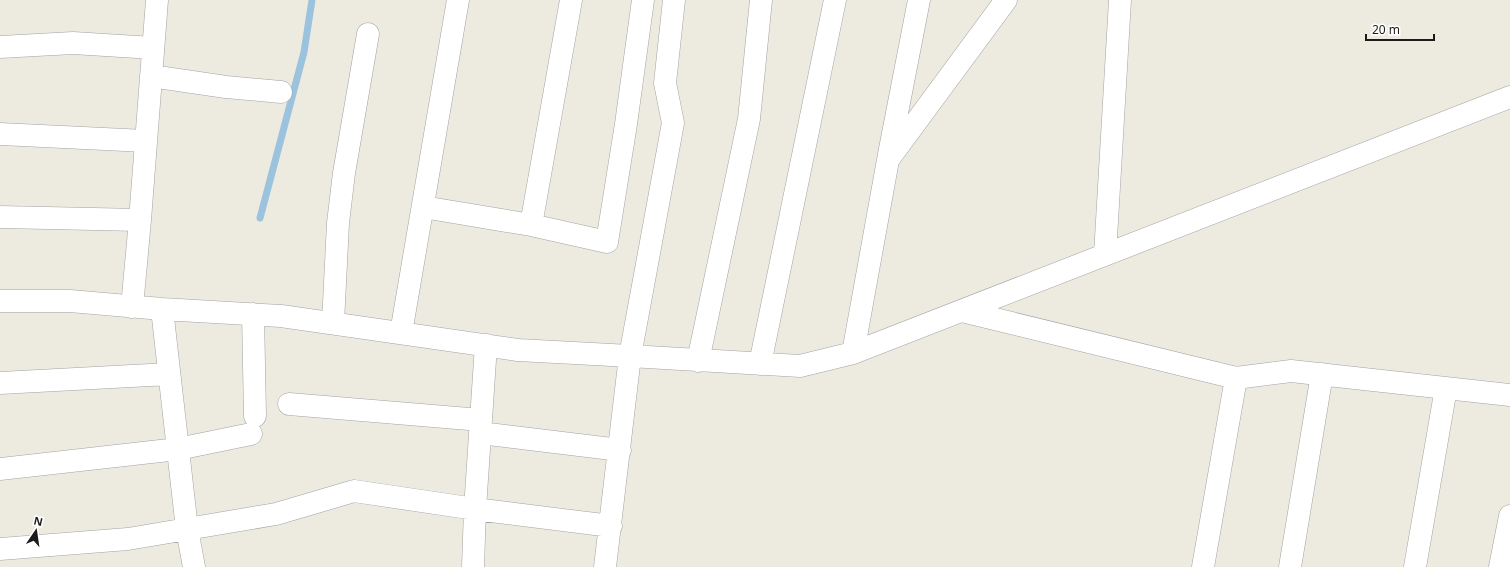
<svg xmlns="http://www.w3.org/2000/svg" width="1510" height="567" font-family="'Noto Sans',sans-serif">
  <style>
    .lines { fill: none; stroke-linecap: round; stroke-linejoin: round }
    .stream { stroke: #9cc3de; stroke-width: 7 }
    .minor-casing { stroke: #a2a2a2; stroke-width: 23 }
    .minor { stroke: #fff; stroke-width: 22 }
  </style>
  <rect width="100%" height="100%" fill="#edebdf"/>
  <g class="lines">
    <path class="stream" d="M260,218L304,52L312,0"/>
    <defs>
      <path id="minor" d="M0,47L73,43L153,48
        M151,76L226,87L281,92
        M0,134L146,141
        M889,154L919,0
        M423,207L531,225L607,242L626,124L643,0
        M0,217L140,220
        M531,225L571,0
        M1105,255L1120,0
        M0,301H70L162,309L281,316L518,350L630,356L800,366L853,353L888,160L1006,0
        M132,307L140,220L157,0
        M162,309L187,529L194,567
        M962,311L1236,378L1291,371L1510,395
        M253,314L255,416
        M333,323L338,223L344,173L368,34
        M401,333L458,0
        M853,353L1510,97
        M698,361L749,119L761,0
        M760,364L835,0
        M0,383L169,374
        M289,404L481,420
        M480,433L620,450
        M0,469L178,449L251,434
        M0,549L128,539L276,514L354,491L475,509L611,526
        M473,567L475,509L486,345
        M605,567L630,356L673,123L665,83L674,0
        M1203,567L1236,378
        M1290,567L1322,374
        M1415,567L1446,388
        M1500,567L1510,516"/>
    </defs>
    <use href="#minor" class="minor-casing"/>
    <use href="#minor" class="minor"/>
  </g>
  <g transform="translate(36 531) rotate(13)" stroke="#ffffff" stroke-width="3" paint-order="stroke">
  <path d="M0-3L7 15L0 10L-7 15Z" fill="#1b1b1b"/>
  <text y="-6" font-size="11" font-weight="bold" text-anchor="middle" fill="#1b1b1b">N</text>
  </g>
  <path d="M1366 34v6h68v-6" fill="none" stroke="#1b1b1b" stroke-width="2"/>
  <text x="1372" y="34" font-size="12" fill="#1b1b1b" stroke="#ffffff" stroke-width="3" paint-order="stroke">20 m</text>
</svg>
